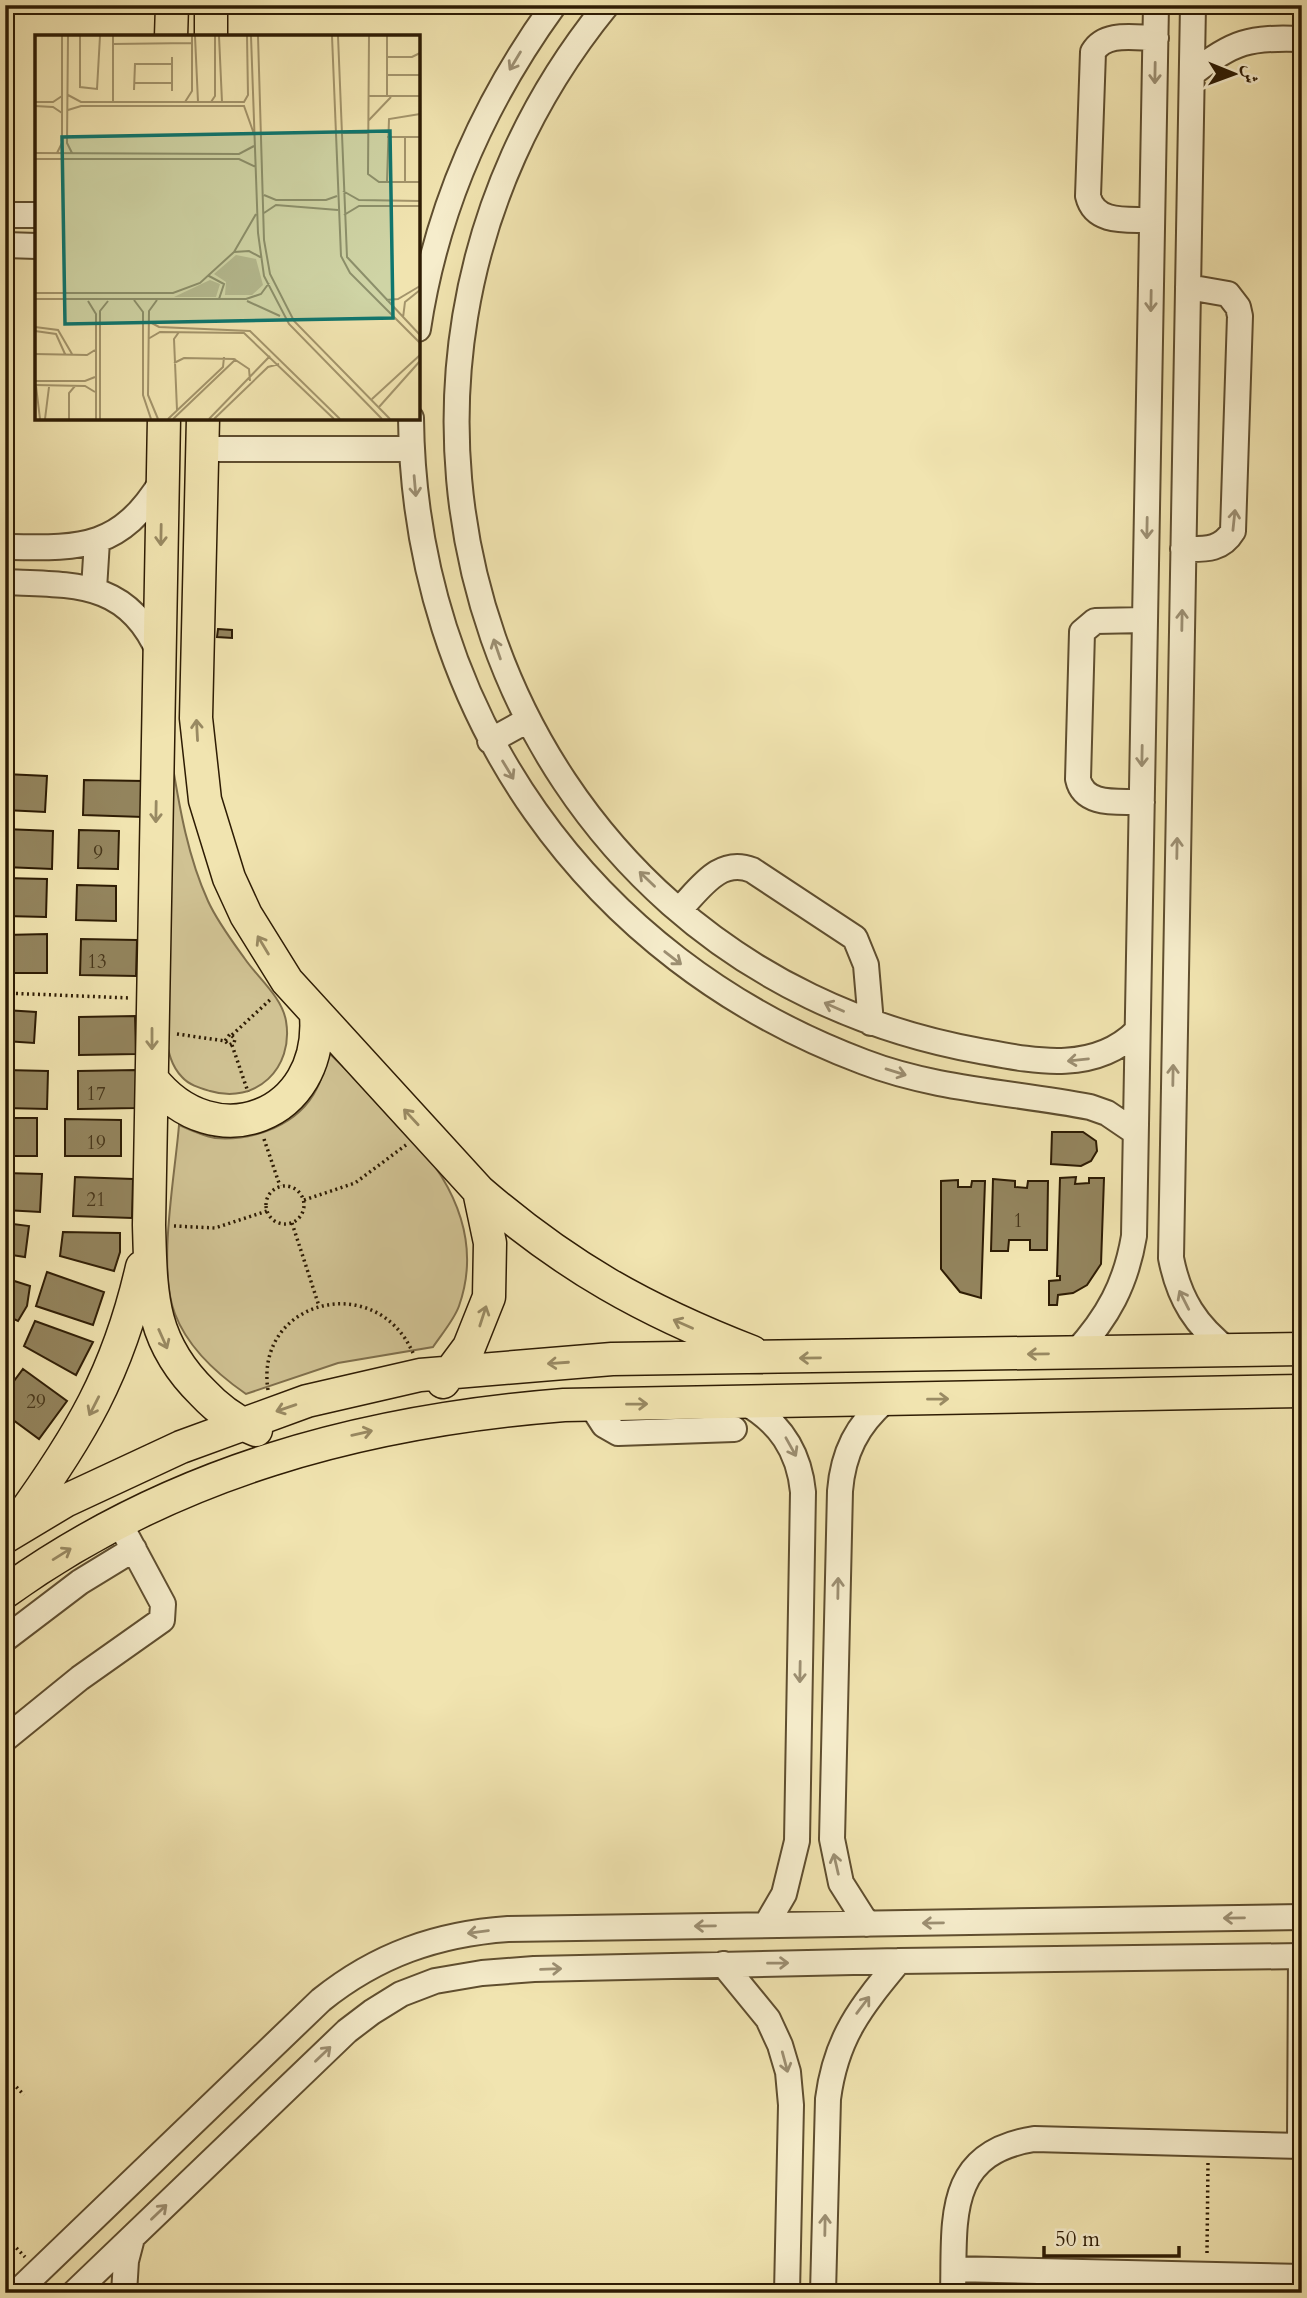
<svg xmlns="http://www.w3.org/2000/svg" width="1307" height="2298" font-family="Cardo,Amiri,serif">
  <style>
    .green { fill: #d0c293; stroke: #7f6f4c; stroke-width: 2 }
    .building { fill: #93845d; stroke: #2e1c04; stroke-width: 2 }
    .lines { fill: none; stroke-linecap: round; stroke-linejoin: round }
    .minor-casing { stroke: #5f4e2f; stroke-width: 28 }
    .major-casing { stroke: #2e1c04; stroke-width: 35 }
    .path { stroke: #2e1c04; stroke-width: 3.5; stroke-dasharray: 2 3.5; stroke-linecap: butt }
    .minor { stroke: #f6edcc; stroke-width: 24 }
    .major { stroke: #f1e4b0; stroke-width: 32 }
    .oneway { stroke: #9c8f72 }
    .oneway2 { stroke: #998a63 }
    .labels { text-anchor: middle; stroke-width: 6; stroke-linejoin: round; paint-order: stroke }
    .number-label { font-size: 19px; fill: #47361a }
    .inset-road { fill: none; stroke: #a3946b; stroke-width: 2 }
    .view { fill: #0f766e; fill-opacity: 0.15; stroke: #0f766e; stroke-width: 3.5 }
    .inset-edge { fill: none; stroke: #2e1c04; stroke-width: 3.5 }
  </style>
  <rect width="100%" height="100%" fill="#f1e4b0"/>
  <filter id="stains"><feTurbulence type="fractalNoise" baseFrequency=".00286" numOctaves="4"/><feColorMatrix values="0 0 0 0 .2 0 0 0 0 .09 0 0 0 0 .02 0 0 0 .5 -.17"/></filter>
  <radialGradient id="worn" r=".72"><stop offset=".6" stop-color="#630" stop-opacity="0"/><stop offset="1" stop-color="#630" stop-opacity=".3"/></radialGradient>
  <path class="green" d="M172,762C180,810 188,857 208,901C217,921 232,941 245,959C258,978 282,997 286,1021C294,1068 256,1105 210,1091C200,1088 189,1085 182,1077C170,1065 168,1049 165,1033Z
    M327,1051C395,1118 497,1198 459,1306C454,1320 441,1335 433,1347L338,1363L246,1394C217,1374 188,1348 175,1314C157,1268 175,1176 179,1125C190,1130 203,1136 215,1138C254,1141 299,1125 317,1088C323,1078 324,1063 327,1051Z"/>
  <path class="building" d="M218,629L232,630V638L217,637Z
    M5,774L47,776L45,812L5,810Z
    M84,780L144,781L143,817L83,815Z
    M5,829L53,831L52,869L5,867Z
    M79,830L119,831L118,869L78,868Z
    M5,878L47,879L46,917L5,916Z
    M77,885L116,886V921L76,920Z
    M47,934V973H5V935Z
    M81,939L137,940L136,976L80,975Z
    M5,1010L36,1012L34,1043L5,1041Z
    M135,1016L136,1054L79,1055V1017Z
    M5,1070L48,1071L47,1109L5,1108Z
    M136,1070V1108L78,1109V1071Z
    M5,1118H37V1156H5Z
    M65,1119L121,1120V1156H65Z
    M1052,1132H1083L1096,1141L1097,1151L1091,1161L1081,1166L1051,1164Z
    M5,1173L42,1174L40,1212L5,1210Z
    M75,1177L133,1179L132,1218L73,1216Z
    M1076,1177L1075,1184L1089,1183V1178H1104L1101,1264L1087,1285L1073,1293L1058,1295L1057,1305H1049V1281L1060,1280V1276H1057L1060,1178Z
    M993,1179L1015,1181V1187L1027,1188L1028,1181H1048L1047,1250H1030V1240H1009L1008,1251H991Z
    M958,1180V1187H971L972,1181H985L981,1298L960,1292L941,1269V1181Z
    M5,1223L29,1226L25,1257L5,1254Z
    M63,1232L120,1233V1252L114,1271L60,1256Z
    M47,1272L104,1292L93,1325L36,1306Z
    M5,1278L30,1286L27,1306L18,1321L5,1315Z
    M35,1321L93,1342L76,1375L24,1346Z
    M23,1369L67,1401L39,1439L5,1414V1393Z"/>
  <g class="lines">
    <defs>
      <path id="minor" d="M607,5C296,385 490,963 980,1051C1034,1061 1094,1074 1137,1031
        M1193,5L1171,1258C1179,1299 1196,1326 1229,1351
        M1192,74C1233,41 1250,37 1302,39
        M5,215H37
        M1152,220C1129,219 1095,225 1088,196L1093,52C1105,31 1135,38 1156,38
        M5,245L37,246
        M418,329C436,209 483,103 554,5
        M411,418C414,712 589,959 864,1062C937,1090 1013,1092 1090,1107L1107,1113L1135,1132
        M202,449H412
        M5,547C80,548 119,551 162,481
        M1183,549C1204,549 1221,551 1233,531L1240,316L1238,307L1228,294L1188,287
        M5,582C73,585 128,580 159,653
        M94,589L97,541
        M490,741L528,720
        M1142,802C1119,801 1084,807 1078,779L1082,632L1095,621L1145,620
        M679,910C700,889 719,857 752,870L855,938L866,965L871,1023
        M1075,1353C1108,1317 1126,1284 1134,1236L1156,5
        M742,1401C779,1421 799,1450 803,1492L797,1841L784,1894L766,1925
        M591,1405L604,1425L618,1433L734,1429
        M5,1639L80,1582L134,1549
        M5,1739L80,1678L162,1620L163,1604L119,1522
        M867,1924L841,1883L832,1839L840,1491C843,1453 857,1425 886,1400
        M723,1964L768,2019L780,2045L788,2072L791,2105L787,2293
        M1300,2146L1301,1956
        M954,2269L1302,2277
        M16,2293L321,2000C377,1955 437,1934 508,1929L1302,1917
        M74,2293L347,2031L372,2012L401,1994L435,1981L482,1973L534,1969L899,1961L1302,1956
        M124,2293L126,2261L132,2238
        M823,2293L828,2099C836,2037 861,2007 899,1961
        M953,2293C955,2221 944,2153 1034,2139L1302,2146"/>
      <path id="major" d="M171,37L172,5
        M211,37V5
        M164,418L149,1225C151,1295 150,1341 203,1393C218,1409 236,1422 256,1430
        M203,418L196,718L205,800L229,878L246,915L287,981L479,1191L490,1243L489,1297L469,1347L443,1382
        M152,1079C215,1159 324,1116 316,1015
        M479,1191C567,1267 644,1310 752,1352
        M17,1523C80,1436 118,1373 142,1267
        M5,1537L65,1501L181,1447L307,1401L420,1375L612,1359L1302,1349
        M5,1592C172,1472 362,1421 564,1405L1302,1391"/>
    </defs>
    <use href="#minor" class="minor-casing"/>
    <use href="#major" class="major-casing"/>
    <path class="path" d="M5,993L130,998
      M177,1034L225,1041L229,1045L234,1043L235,1039L230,1034L225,1041
      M232,1035L272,998
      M232,1045L248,1092
      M264,1139L280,1186
      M266 1205a19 19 0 1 1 38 0a19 19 0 1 1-38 0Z
      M304,1200L355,1183L406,1145
      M292,1223L319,1306
      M174,1226L215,1228L267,1211
      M268,1390C254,1300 376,1269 413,1353
      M5,2075L24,2095
      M5,2236L25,2257
      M1207,2253L1208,2163"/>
    <use href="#minor" class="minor"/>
    <use href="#major" class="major"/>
  </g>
  <defs><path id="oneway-shaft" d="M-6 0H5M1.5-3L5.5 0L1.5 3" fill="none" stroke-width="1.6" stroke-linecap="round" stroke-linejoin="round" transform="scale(1.75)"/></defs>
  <g class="oneway">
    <use href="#oneway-shaft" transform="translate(515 61) rotate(121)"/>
    <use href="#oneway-shaft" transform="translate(1155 73) rotate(91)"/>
    <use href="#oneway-shaft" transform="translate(1151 301) rotate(91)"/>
    <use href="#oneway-shaft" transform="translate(415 486) rotate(85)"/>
    <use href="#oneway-shaft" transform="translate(1234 520) rotate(-84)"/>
    <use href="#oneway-shaft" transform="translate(1147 528) rotate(91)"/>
    <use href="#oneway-shaft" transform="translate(1182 620) rotate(-89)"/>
    <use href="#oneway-shaft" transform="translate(497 649) rotate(-109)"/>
    <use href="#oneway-shaft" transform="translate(1142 756) rotate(91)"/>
    <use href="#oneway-shaft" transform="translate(508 770) rotate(59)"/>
    <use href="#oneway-shaft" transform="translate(1177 848) rotate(-89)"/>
    <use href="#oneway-shaft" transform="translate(647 879) rotate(-136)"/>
    <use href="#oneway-shaft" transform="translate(673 958) rotate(38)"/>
    <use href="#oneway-shaft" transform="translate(834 1007) rotate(-156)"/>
    <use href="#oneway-shaft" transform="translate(1078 1060) rotate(174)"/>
    <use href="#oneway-shaft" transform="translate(896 1072) rotate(17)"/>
    <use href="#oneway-shaft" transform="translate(1173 1075) rotate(-89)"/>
    <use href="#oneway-shaft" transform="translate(1184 1300) rotate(-117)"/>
    <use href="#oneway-shaft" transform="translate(791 1447) rotate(61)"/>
    <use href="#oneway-shaft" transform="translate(838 1588) rotate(-89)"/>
    <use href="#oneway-shaft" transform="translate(800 1672) rotate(91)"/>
    <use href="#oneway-shaft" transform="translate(836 1864) rotate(-103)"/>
    <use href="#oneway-shaft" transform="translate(1234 1918) rotate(179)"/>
    <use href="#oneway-shaft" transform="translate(933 1923) rotate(179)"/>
    <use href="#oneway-shaft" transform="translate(705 1926) rotate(179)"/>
    <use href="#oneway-shaft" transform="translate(478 1932) rotate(173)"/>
    <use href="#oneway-shaft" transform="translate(778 1963) rotate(-1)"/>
    <use href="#oneway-shaft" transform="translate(551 1969) rotate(-2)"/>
    <use href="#oneway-shaft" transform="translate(863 2005) rotate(-53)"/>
    <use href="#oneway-shaft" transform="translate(323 2054) rotate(-44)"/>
    <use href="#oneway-shaft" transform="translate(785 2062) rotate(75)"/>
    <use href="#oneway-shaft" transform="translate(159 2212) rotate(-44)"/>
    <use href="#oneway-shaft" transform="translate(825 2225) rotate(-89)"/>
  </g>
  <g class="oneway2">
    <use href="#oneway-shaft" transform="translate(161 535) rotate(91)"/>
    <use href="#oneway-shaft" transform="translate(197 730) rotate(-93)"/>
    <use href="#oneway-shaft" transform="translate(156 812) rotate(91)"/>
    <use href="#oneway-shaft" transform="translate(263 945) rotate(-121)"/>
    <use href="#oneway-shaft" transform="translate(152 1039) rotate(90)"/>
    <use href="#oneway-shaft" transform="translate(411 1117) rotate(-133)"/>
    <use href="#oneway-shaft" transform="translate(483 1316) rotate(-72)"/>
    <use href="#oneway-shaft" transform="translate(683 1324) rotate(-156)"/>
    <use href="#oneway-shaft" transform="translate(163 1339) rotate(66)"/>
    <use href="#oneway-shaft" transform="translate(1038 1354) rotate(179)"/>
    <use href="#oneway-shaft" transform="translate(810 1358) rotate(179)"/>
    <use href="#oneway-shaft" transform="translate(558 1363) rotate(176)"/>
    <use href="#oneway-shaft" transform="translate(938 1399) rotate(-1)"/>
    <use href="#oneway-shaft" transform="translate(637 1404) rotate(-1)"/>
    <use href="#oneway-shaft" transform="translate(94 1406) rotate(117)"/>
    <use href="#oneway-shaft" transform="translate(286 1408) rotate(161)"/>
    <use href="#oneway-shaft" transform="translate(362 1433) rotate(-13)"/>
    <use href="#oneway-shaft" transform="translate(62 1554) rotate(-32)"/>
  </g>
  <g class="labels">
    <g class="number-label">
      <text x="98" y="859">9</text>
      <text x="97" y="968">13</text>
      <text x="96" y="1100">17</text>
      <text x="96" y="1149">19</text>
      <text x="96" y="1206">21</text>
      <text x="1018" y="1227">1</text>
      <text x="36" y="1408">29</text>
    </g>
  </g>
  <g transform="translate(35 35)">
    <rect width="385" height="385" fill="#f1e4b0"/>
    <path d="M201,220L221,224L228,250L217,260H190L191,247L179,239ZM175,245L185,249L181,262H139Z" fill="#d0c293"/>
    <path class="inset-road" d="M33,1L32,108L37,118M45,1V52L62,54L65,1M78,1V67M160,1L163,67M184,1L187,67M216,1L223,198L229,241L254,289L347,384M223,1L229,205L235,239L259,286L355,384M297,1L306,221L315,238L385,308M303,1L312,222L385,300M334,1L333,139L344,147H385M78,9L157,8M352,22H377L385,18M352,40H385M99,48H137M99,55L100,29H137M137,56V22M33,60L46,67H209L213,60L212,1M333,61H385M352,61V1M0,67H18L27,61M150,67L157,56V1M176,67L180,61V1M0,71L18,72L27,78M33,75L46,71H209L219,99M334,85L356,62M306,98H333M352,102H385M0,118L204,119L219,111M22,118L27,108V1M0,124H204L221,132M352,147L354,84L385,79M370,147V102M308,156L324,165L385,166M229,160L241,165H291L302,161M229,178L241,170L303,175M309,180L324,171H385M199,217L221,179M174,241L189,249L184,264M0,258H138L165,248L199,217L214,216L227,223M0,264H211L226,259L234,248M99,265L108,277V360L116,384M122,265L114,276L113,360L123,384M351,265L363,264L385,251M53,266L61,279V384M212,266L245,281M368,283L370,267L385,255M113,286L124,292L215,296L305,384M0,292L23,295L37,319M0,296L21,299L30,319M113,304L125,297L209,298L299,384M0,319L52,320L60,315M139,328L149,323L199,324L214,334L215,346M0,346H50L60,342M0,350L50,351L60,357M1,351L5,384M337,364L385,320M344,372L385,326M142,375L139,304L144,297M10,384L14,352M34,384V358L40,351M65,384V276L73,266M133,384L188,332L189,322M138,384L201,324M174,384L235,321M179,384L233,332L244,329"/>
    <path class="view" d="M355,96L358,283L30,289L27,102Z"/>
    <rect width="385" height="385" class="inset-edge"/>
  </g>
  <rect width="1307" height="2298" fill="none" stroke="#f1e4b0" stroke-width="28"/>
  <rect x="7" y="7" width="1293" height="2284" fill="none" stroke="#2e1c04" stroke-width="3.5"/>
  <rect x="14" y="14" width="1279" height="2270" fill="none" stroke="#2e1c04" stroke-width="2"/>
  <g transform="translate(1234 74) rotate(91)" stroke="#f6edcc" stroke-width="5" paint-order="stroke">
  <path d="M0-5L12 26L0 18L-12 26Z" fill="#2e1c04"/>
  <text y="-10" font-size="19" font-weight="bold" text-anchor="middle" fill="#2e1c04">ش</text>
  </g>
  <path d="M1044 2246v10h135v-10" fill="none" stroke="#2e1c04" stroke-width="3.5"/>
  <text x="1055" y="2246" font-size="21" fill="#2e1c04" stroke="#f6edcc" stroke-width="5" paint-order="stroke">50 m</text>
  <rect width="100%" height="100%" filter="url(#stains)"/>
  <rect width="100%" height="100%" fill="url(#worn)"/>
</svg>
